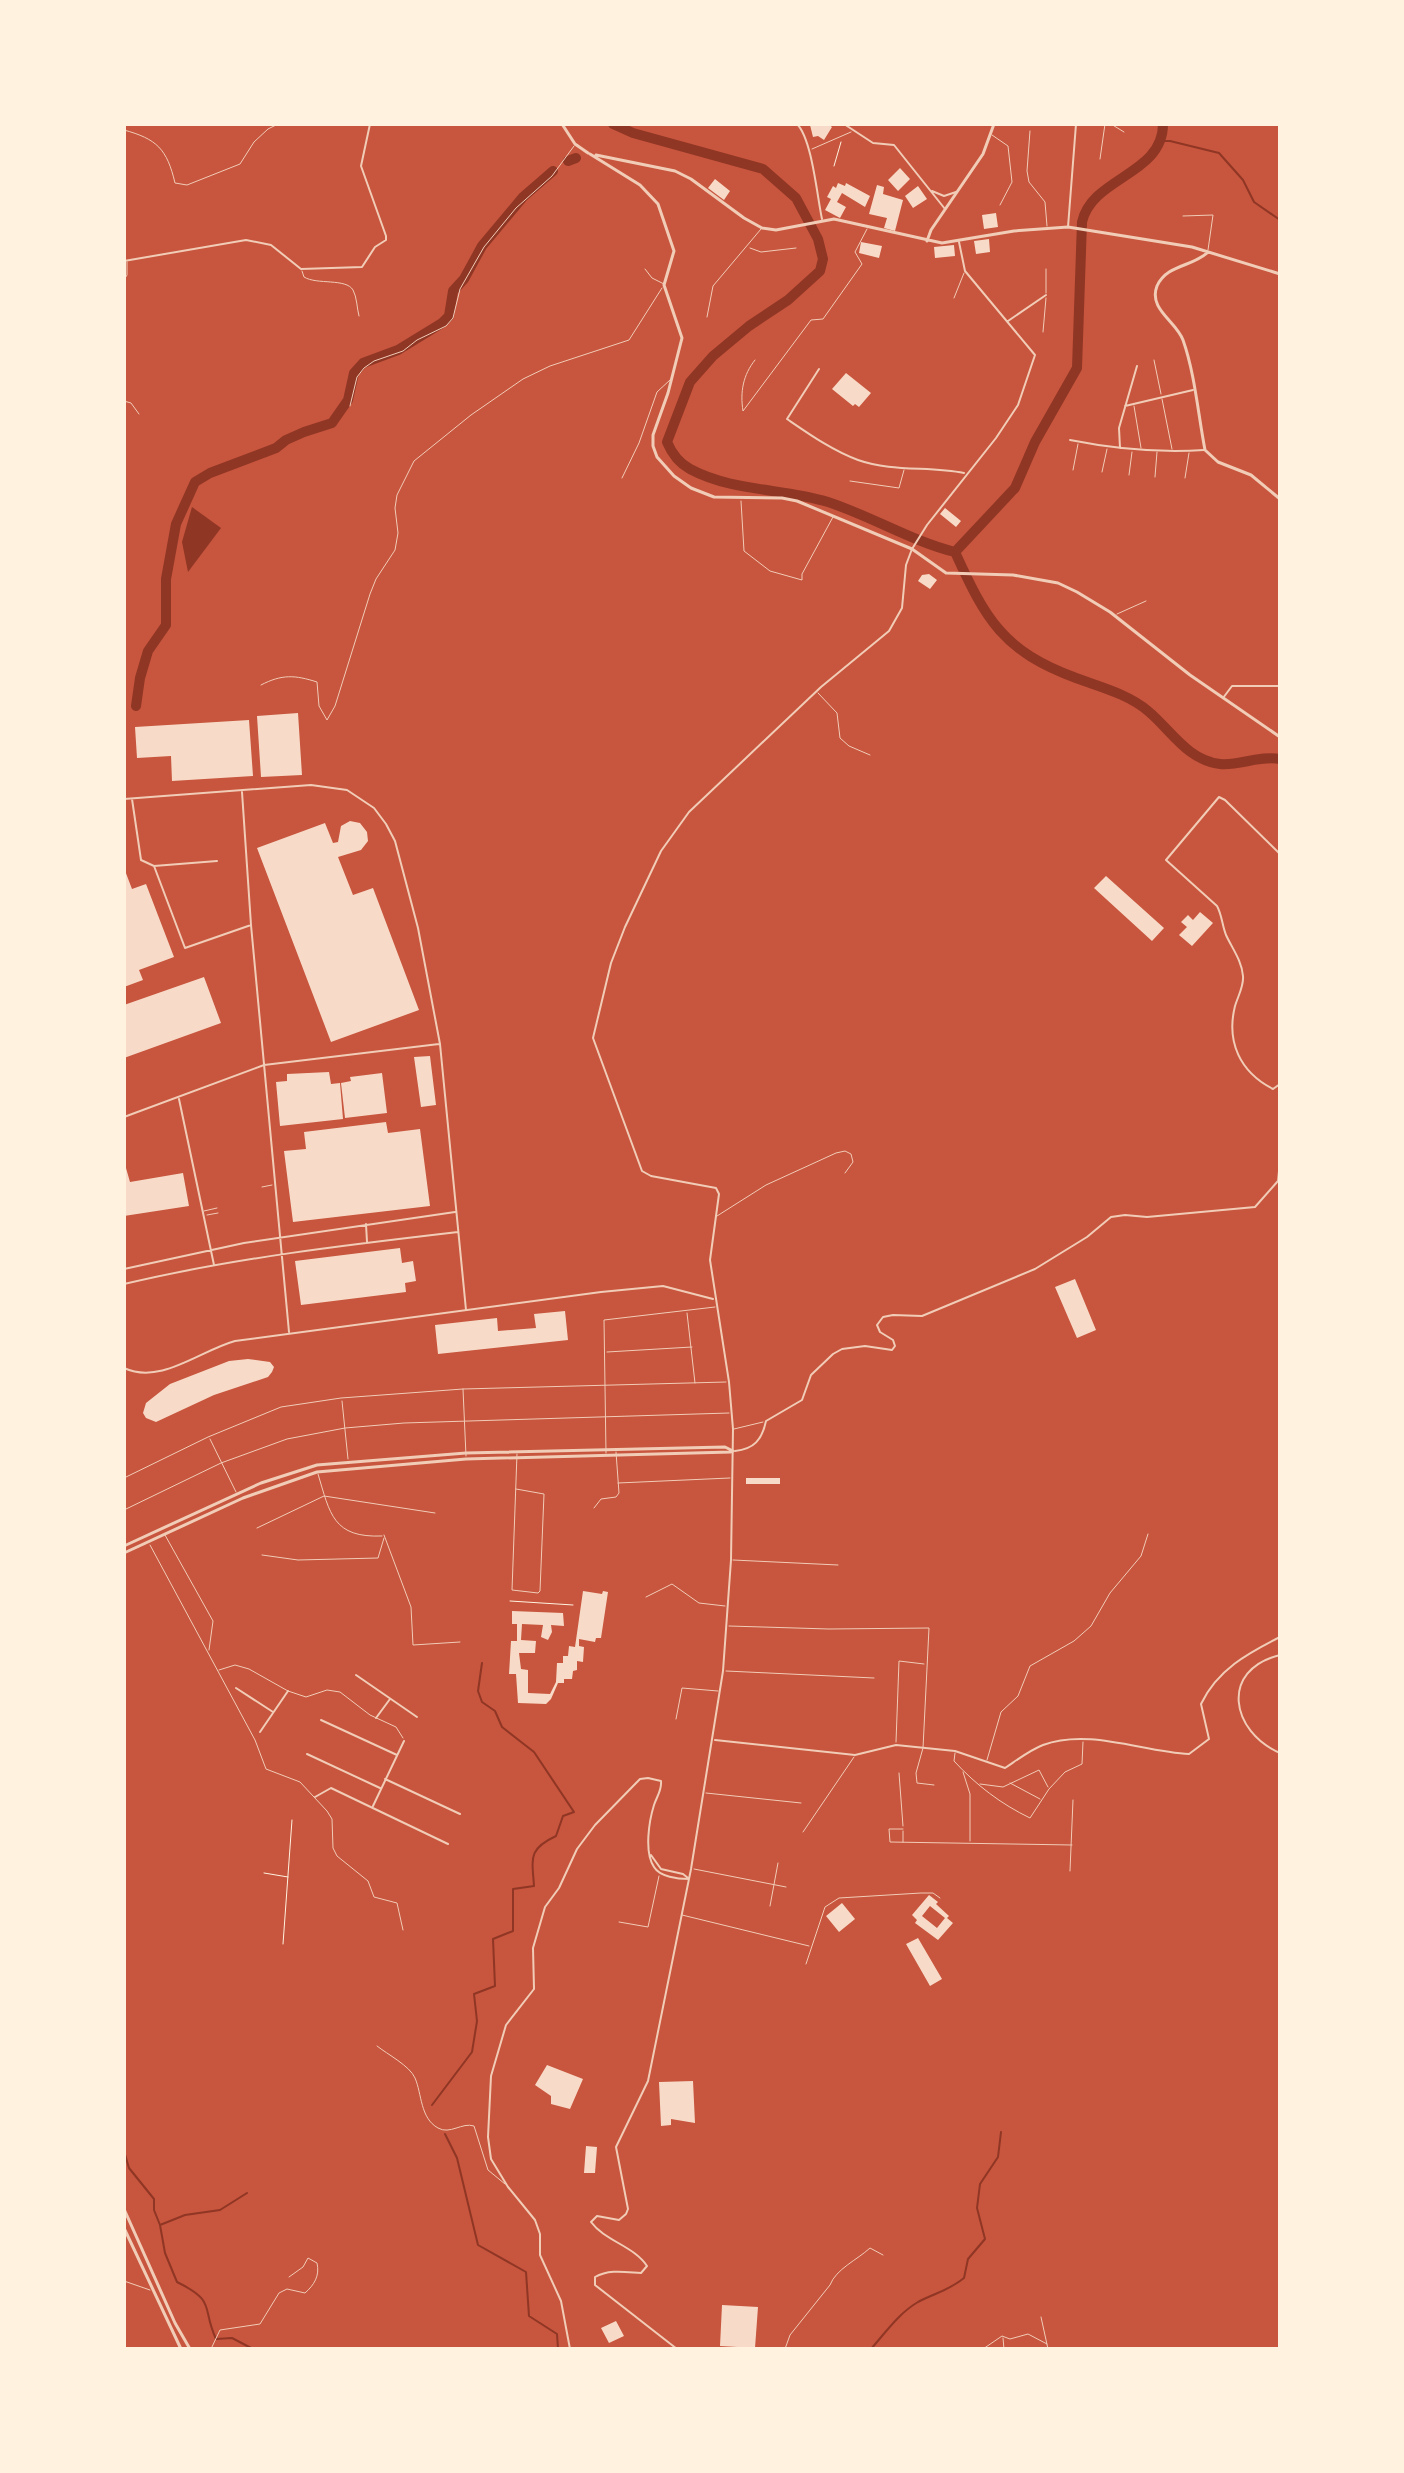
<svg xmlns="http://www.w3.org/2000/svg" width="1404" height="2473" font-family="Commissioner,sans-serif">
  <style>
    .water { fill: #8f3625 }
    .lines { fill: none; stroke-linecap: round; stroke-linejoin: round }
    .stream { stroke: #8f3625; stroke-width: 2 }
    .river { stroke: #8f3625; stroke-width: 10 }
    .building { fill: #f7dbc8; fill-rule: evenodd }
    .path { stroke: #fff3e0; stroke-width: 1 }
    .service { stroke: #f1ccb7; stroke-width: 1 }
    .minor { stroke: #f1ccb7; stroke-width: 2 }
    .tertiary { stroke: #f1ccb7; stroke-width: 3 }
  </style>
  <rect width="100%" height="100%" fill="#c8553d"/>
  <path class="water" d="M192,507L221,528L188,572L182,542Z"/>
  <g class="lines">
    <path class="stream" d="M1160,141H1170L1219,153L1243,180L1254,202L1280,220
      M432,2105L472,2052L477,2021L474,1994L495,1986L493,1939L513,1931V1889L534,1886C532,1858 528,1849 556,1836L563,1816L574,1812L534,1752L502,1727L495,1711L482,1702L478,1691L482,1663
      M445,2134L457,2158L478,2245L526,2272L529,2316L557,2334L558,2349
      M124,2151L129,2168L154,2199V2210L160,2225L165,2253L177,2282C217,2302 201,2306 216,2339L232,2338L253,2349
      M160,2225L185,2215L220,2210L247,2193
      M871,2349C885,2333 899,2313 918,2302C935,2293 948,2291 964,2278L968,2259L985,2239L977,2208L980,2184L998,2157L1001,2132"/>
    <path class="river" d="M613,124L633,133L763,169L796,198L818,239L823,259L820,271L788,300L749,326L713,356L690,382L667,442C672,454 679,463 690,469C733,492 783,488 828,502C871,516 911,541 955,552C986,620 1003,651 1076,678C1100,687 1128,694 1148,711C1171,730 1187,760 1220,764C1239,766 1260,755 1280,759
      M568,161L576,158
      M955,552L1015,488L1035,442L1077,368L1082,222C1092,177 1163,175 1163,124
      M136,706L140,678L148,651L166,625V579L176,524L195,482L210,473L276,448L286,440L304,432L332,423L348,400L354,373L363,363L398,350L442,323L449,316L453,291L464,279L482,246L523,197L553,171"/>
  </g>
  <path class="building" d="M828,124L832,127L824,140L818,136L813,137L810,125Z
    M900,168L910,179L898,191L888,180Z
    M715,179L730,191L724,200L708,188Z
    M838,183L845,186L846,183L870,196L865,207L842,193L837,202L846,207L840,218L825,210L831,199L827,197L833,186L836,188Z
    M877,185L884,187L883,194L903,200L895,231L884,228L887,218L869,214Z
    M918,186L927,199L913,208L905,196Z
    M996,213L998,227L984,229L982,215Z
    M989,239L990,252L976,254L974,241Z
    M861,242L882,246L879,258L859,253Z
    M954,245L955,256L935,258L934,247Z
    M846,373L871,393L859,407L855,404L853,406L832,389Z
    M945,508L961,521L956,527L940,514Z
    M929,574L937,580L930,589L918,581L922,575Z
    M298,713L302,775L261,777L257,716Z
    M249,720L253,776L172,781L171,756L137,758L135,727Z
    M350,821L360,823L367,832L368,841L361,850L338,857L353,895L373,888L419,1010L331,1042L257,848L325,823L333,843L338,842L341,826Z
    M124,868L132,889L146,884L174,957L139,970L143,980L124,987Z
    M1106,876L1164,928L1152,941L1094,888Z
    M1200,912L1213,923L1192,946L1179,935L1187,927L1181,922L1188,915L1193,920Z
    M204,977L221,1023L124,1058V1005Z
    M430,1056L436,1105L421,1107L414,1057Z
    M329,1072L331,1084L340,1083L343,1119L280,1126L276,1082L287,1081V1074Z
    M382,1073L387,1113L345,1118L341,1083L351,1081L350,1077Z
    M386,1122L388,1133L420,1129L430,1206L293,1222L284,1151L306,1149L304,1132Z
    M124,1161L130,1182L183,1173L189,1206L124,1216Z
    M400,1248L402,1263L413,1261L416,1281L405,1283L406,1292L301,1305L295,1261Z
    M1075,1279L1096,1330L1077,1338L1055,1287Z
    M565,1311L568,1340L438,1354L435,1325L497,1318L498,1331L536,1328L534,1314Z
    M248,1359L270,1362L274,1367L272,1372L268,1377L214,1395L156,1422L146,1418L143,1413L146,1403L170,1384L229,1361Z
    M746,1478H780V1484H746Z
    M583,1591L602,1594L603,1591L608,1592L601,1638H596L595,1642L579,1639V1646L584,1647L583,1662L577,1661V1670L573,1671L572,1679H564V1683H558L551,1699L546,1704L518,1703L516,1674H509L511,1641H517V1624H512V1611L563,1613L564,1626L551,1625L552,1632L548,1640L541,1637L543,1625L522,1624L521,1640L536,1641L535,1653H519L521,1669L528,1670V1693L550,1694L556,1682L557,1663H563V1656H568L569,1646L575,1647Z
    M929,1895L938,1902L936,1904L949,1916L947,1918L953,1923L938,1940L915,1923L917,1920L912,1915ZM930,1906L945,1918L937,1928L922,1916Z
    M842,1903L855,1919L839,1932L826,1916Z
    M918,1938L942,1979L930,1986L906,1944Z
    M547,2065L583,2079L570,2109L551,2104V2096L535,2085Z
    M693,2081L695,2123L671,2119V2125L661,2126L659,2082Z
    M586,2146L597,2147L595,2173H584Z
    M722,2305L758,2307L755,2348L720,2346Z
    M616,2321L624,2336L609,2343L601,2328Z"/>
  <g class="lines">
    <path class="path" d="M834,166L841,142
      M510,1601L573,1605
      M264,1873L288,1877
      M283,1944L292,1820"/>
    <path class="service" d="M1111,124L1124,132
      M124,130C157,139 167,149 175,183L187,185L240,164L254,142L268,129L278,124
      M1030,131L1027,171L1029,182L1045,202L1047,226
      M992,135L1008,146L1012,182L1000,205
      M812,149L851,132
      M1100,159L1105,124
      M1183,216L1213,215L1208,250
      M750,248L761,252L796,248
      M645,269L652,278L664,284
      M302,271L304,277C317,285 346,278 353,290C357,297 357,309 359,316
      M124,280L127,275V262
      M1046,293V269
      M954,298L964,273
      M707,317L713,286L761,229
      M1043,332L1046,298
      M755,360C743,375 740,392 743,411L811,320L823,319L862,264L855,252L867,229
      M1154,360L1161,394
      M1162,399L1172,449
      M124,401L131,403L139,414
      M350,406L357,377L364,368L374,361L403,351L417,340L446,326L453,318L460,289L484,247L516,208L552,176L574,146
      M1134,406L1141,448
      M1073,470L1078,444
      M1102,472L1107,449
      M1129,475L1132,452
      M1155,477L1157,452
      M622,478L639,443L657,392L670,380
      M1185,478L1189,453
      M850,481L899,488L904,470
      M741,501L744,551L770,571L802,580V574L833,517
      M1117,614L1146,601
      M261,685C282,674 295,675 317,682L319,706L327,720L335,706L370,594L376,579L395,550L398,533L395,508L397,495L414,461L471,415L523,379L550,366L629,340L662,288
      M818,693L837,713L840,738L849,746L870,755
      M262,1187L272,1185
      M204,1211L217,1208
      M207,1215L218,1213
      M717,1216L766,1185L836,1153L845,1151L851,1154L853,1162L845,1173
      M687,1313L695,1383
      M607,1352L692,1347
      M463,1389L466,1456
      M342,1401L348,1459
      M734,1429L763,1422
      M210,1439L236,1492
      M606,1453L604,1320L715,1307
      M318,1474C330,1514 333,1538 382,1536
      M124,1478L208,1437L281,1407L341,1398L463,1389L726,1382
      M618,1483L730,1478
      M516,1489L544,1494L540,1591L538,1593L512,1590L517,1454
      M594,1508L601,1499L616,1497L619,1493L616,1452
      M124,1510L221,1463L287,1439L345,1428L404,1423L729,1413
      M257,1528L324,1496L435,1513
      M165,1535L213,1621L209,1650
      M384,1535L411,1607L413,1645L460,1642
      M150,1545L255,1740L266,1769L300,1782L327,1811L332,1819L333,1848L337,1856L368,1881L374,1897L397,1903L403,1930
      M262,1555L298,1560L378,1558L384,1538
      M733,1560L838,1565
      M646,1597L672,1584L699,1603L725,1606
      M729,1626L829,1629L929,1628L923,1748L916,1773L917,1783L934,1785
      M219,1670L235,1665L249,1669L288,1691L306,1697L327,1690L340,1692L370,1715L396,1727L403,1738
      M726,1671L874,1678
      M676,1719L682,1688L718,1691
      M896,1742L899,1661L924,1664
      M955,1753L954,1761C976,1785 1001,1804 1030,1818L1049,1789L1065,1772L1082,1764L1083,1742
      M987,1760L1001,1712L1018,1696L1030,1666L1074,1641L1091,1626L1110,1593L1141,1556L1148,1534
      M963,1772L970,1794V1841
      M899,1773L903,1826
      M1010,1783L1040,1799
      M980,1784L1003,1787L1039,1770L1048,1787
      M706,1793L801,1803
      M903,1829H889L890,1842L1072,1845
      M903,1831V1842
      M803,1832L854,1757
      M694,1869L786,1887
      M1070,1871L1073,1800
      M770,1906L778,1863
      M682,1915L809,1946
      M619,1922L648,1927L659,1876
      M806,1964L825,1907L839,1898L921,1893H933L940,1898
      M377,2046C387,2054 410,2066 415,2078C422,2094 420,2118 438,2128C450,2135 462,2122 474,2126L488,2170L505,2184
      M124,2281L150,2290
      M1041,2317L1048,2349
      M1003,2338L1004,2349
      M211,2349L220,2330L260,2324L279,2293L287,2289L305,2293C314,2285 320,2276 317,2263L308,2258L303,2267L289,2277
      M785,2349L790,2335L830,2285C836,2269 857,2260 870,2248L883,2255
      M983,2349L1002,2336L1010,2339L1028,2334L1047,2344"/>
    <path class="minor" d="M797,124C812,139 817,196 822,219
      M844,124L873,143L894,145L945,209
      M932,191L944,196L956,192
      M1068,227L1076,124
      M124,261L246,240L271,245L301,269L362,267L375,247L386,240V236L361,166L370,124
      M1008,321L1046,295
      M819,369L787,419C809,434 833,451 858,460C892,472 930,466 964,473
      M1125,406L1193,390
      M1070,440C1115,449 1158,453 1204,450
      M1120,448L1119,428L1137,366
      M1223,698L1232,686H1280
      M242,792L251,925L289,1332
      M124,799L311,785L347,790L374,808L386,824L395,841L418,928L440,1044L466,1310
      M132,799L141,860L154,866L217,861
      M1280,854L1225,800L1219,797L1166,860L1217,906C1222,915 1222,925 1226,935C1232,948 1242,961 1243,976C1244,986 1238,996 1235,1006C1226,1042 1240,1072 1273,1089L1280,1084
      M154,866L185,948L251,925
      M179,1099L214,1265
      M124,1117L264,1065L439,1044
      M366,1224L367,1242
      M124,1269L244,1243L455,1212
      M124,1284C234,1258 346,1245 458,1232
      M124,1368C161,1385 199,1351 235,1341L601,1292L663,1286L713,1299
      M735,1451C754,1449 762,1440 766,1421L802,1400L811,1375L833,1354L842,1349L865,1346L892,1350L895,1346L893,1340L880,1332L877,1325L883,1317L893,1315L922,1316L1035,1269L1087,1237L1111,1217L1125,1215L1147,1217L1255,1207L1278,1181L1280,1161
      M1280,1655C1219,1670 1231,1732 1280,1753
      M356,1675L417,1717
      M236,1688L273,1712
      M376,1718L390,1699
      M321,1720L397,1755
      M260,1732L288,1691
      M715,1740L855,1755L896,1745L955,1751L1005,1768C1017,1760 1030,1750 1043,1745C1089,1728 1143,1752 1189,1754L1209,1739L1201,1704C1217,1670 1248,1653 1280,1637
      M307,1754L380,1788
      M385,1779L460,1814
      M315,1797L331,1788L448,1844
      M373,1806L404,1741
      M651,1855L661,1869L683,1874L688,1878
      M570,2349L561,2301L540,2255V2234L535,2220L508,2187L491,2159L488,2137L491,2076L506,2025L534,1989L533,1948L545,1907L559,1888L577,1849L595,1825L640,1779L648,1778L661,1781C662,1790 657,1796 654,1805C649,1821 644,1852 654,1867C660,1877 678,1879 689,1879
      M677,2349L595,2285V2277C609,2269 625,2272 641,2273L647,2266C634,2246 605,2241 591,2222L597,2216L619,2220L626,2214L628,2209L616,2147L648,2081L691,1869L723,1671L731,1560L733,1429L729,1382L710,1260L719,1194L716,1188L651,1176L642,1171L593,1038L611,963L625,927L661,851L689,812L821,687L889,631L902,608L906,565L912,549L927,525L996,438L1018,405L1035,355L965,271L959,242"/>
    <path class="tertiary" d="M562,124L575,144L588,153
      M590,154L640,185L658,204L674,251L664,285L682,338L668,393L653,435V446L657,457L674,476L691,488L714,497L782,498L797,501L912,549L946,573L1013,575L1058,583L1077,592L1110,612L1190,675L1280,737
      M596,155L675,171L691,179L744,218L762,228L776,230L834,219L942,243L1014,231L1068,227L1192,247L1280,274
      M927,241L931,230L983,154L994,124
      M1208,252C1193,267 1167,264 1157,286C1148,309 1176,321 1183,340C1195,374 1198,414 1205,450L1218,462L1251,475L1280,499
      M124,1546L261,1483L317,1465L466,1453L725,1447L733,1451
      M124,1553L243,1498L317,1472L466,1459L731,1452
      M124,2209L175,2323L190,2349
      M124,2228L181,2349"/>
  </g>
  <rect width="1404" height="2473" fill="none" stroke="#fff3e0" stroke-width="252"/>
</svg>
